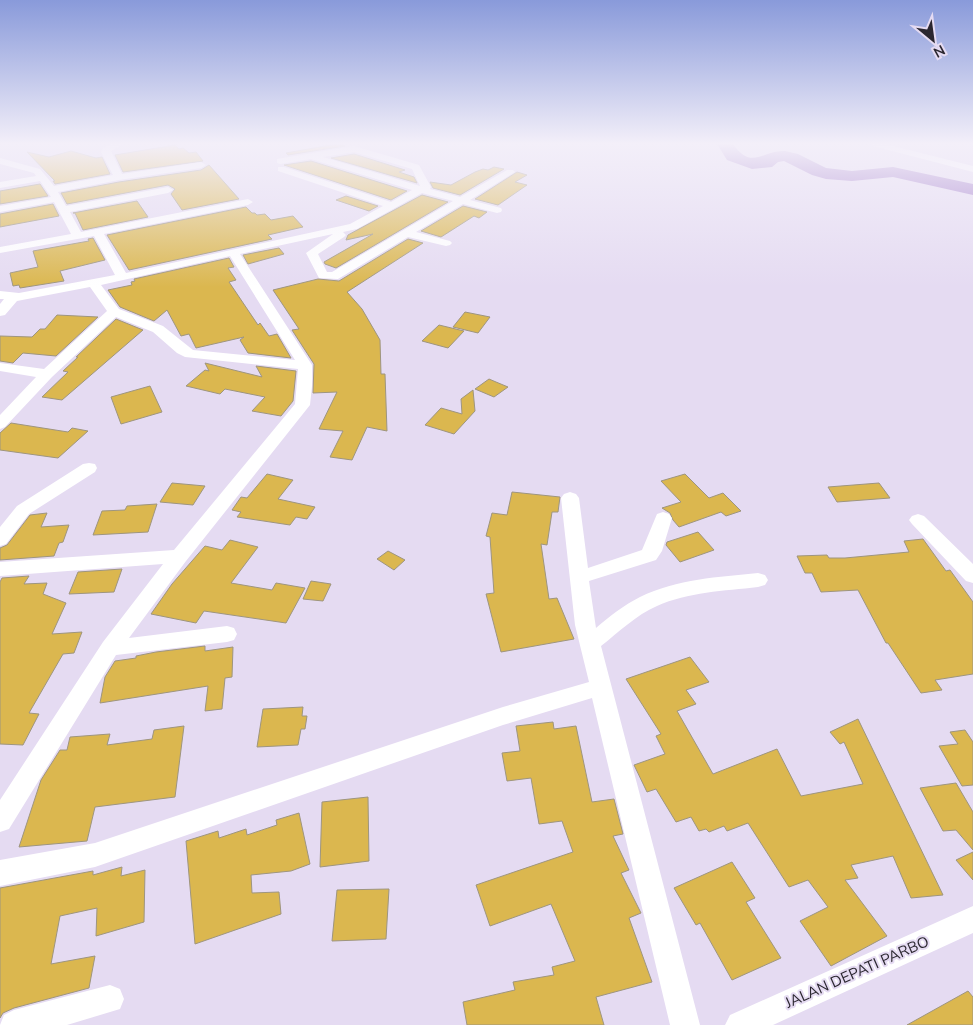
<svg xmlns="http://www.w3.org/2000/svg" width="973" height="1025" font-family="'Nunito Sans',sans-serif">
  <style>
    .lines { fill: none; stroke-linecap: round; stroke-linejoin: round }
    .river { fill: #9a72c5; fill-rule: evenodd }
    .building { fill: #dbb74f; stroke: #9e957f }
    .minor { fill: #fff; fill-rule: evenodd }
    .labels { text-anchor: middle; stroke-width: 4; stroke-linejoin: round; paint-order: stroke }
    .near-street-label { font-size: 15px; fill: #2b2730; stroke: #e5dbf2 }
  </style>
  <rect width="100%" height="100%" fill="#e5dbf2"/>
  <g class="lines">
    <path class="river" d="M717,144H733C752,171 762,150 785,151L798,154L826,168L852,171L893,167L973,184V195L893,177L852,181L826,179L812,175L784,161L778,162L772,167L752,169L727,160Z"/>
  </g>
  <path class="building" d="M336,144L345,146L288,155L286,153Z
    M175,145L179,149L183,148L189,153L196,152L203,161L123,172L115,155Z
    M71,151L96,158L102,157L110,174L55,184L53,181H55L27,152L49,157Z
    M354,154L405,170L399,172L414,177L417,183L331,158Z
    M311,161L407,191L391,200L284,165Z
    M209,165L239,199L182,210L171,194L175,189L168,185L67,204L61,193L119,182L201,170Z
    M494,167L504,169L460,195L433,188L430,182L451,185L475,172L483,169L488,170Z
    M517,172L527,175L515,182L527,185L498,205L475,199Z
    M40,184L48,196L0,204V191Z
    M422,195L448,202L336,268L325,264L324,262L373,234L346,240L348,235Z
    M346,196L378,206L369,211L336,200Z
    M137,201L148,217L83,230L75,213H73Z
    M53,204L59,216L0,227V214Z
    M463,206L487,212L479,218L474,216L441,237L421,231Z
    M246,207L252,213H255L257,215L265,214L271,220L293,216L303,227L268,235L272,239L129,270L107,235Z
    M93,238L105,260L60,271L64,281L20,288L19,285L13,286L10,273L38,267L33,251L89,241L88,239Z
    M408,239L423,243L347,292L362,309L380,340L381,374H385L387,431L367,427L352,460L330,457L343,431L319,429L337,392L313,393L314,364L292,330L299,329L273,290L318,279L339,281Z
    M279,248L284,254L248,264L243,255Z
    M229,258L234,267L228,268L236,280L229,282L258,325L260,323L269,336L277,334L291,358L248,353L240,340L244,337L196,348L189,334L181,336L167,310L154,321L120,307L108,290L132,285L131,282L135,281L134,279Z
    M465,312L490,317L478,333L453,327Z
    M57,315L98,317L56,356L23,353L13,363L0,361V336L32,337L40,329H45Z
    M116,319L143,330L62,400L42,397L68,372L63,371L78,357H76Z
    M439,325L464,331L448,348L422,341Z
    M205,363L262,377L256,366L296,371L293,401L281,416L252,411L265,397L225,389L220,394L186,386L205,370L209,371Z
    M489,379L496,382L508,387L494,397L475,389Z
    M150,386L162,412L121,424L111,397Z
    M473,390L475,411L454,434L425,425L441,408L462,414L461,399Z
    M11,423L68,432L72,428L88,431L58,458L0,450V433Z
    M267,474L293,480L278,499L315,507L307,519L296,517L290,525L237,517L241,512L232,510L241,497L247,498Z
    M685,474L709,498L723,493L741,511L726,516L721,512L679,527L673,520L670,513L662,508L681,502L661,481Z
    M172,483L205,486L193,505L160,502Z
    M879,483L890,498L837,502L828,487Z
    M512,492L560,497L558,512H552L547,545L541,544L549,599L557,598L574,639L501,652L486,594L494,593L490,537L486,536L492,513L507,515Z
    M157,504L148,532L93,535L102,511L125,510L127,506Z
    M47,513L41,527L69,525L63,542L59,543L54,556L0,560V548L7,545L30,515Z
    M698,532L714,550L680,562L666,545L667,542Z
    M923,539L946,571L950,570L973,602V674L935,680L942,690L921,693L888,643H886L858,590L821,592L812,573H805L797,556L827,555L829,558H845L909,552L904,541Z
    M230,540L258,547L231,583L272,590L276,583L305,588L286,623L204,611L196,623L151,614L172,584L205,546L222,550Z
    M388,551L405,560L394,570L377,559Z
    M122,569L114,592L69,594L78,572Z
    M29,576L24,584L47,583L43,594L66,603L52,634L82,632L74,653L63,654L29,713L39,714L23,745L0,744V582L2,578Z
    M311,581L331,584L323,601L303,599Z
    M205,646V651L233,647L232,677L225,678L222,709L205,711L208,686L100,703L105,677L115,661L136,658V656L156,652Z
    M690,657L709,682L686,690L696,704L677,711L713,774L777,749L801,796L863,784L844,742L840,744L830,732L858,719L943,895L911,898L893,856L851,865L858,878L845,880L887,936L831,966L800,921L828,907L808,880L789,887L748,823L727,831L724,826L709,832L706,829L699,831L691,817L676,822L656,789L647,792L634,765L665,754L656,736L661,734L626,679Z
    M303,707L302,716H307L305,729H301L298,745L257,747L263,709Z
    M553,722L554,729L576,726L592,802L614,799L623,834L613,836L629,870L621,873L641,913L629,918L652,982L596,997L604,1025H467L463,1002L515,990L513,982L554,975L552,967L575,961L551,904L490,926L476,885L573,852L562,821L539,824L531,778L507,781L502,753L520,751L516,726Z
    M184,726L175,797L95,807L87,841L19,847L41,780L60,750H67L70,737L110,734L107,745L152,739L154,730Z
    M965,730L973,742V785L962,786L939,746L958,744L950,732Z
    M956,783L973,812V850L956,830L943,831L920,788Z
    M368,797L369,861L320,867L322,802Z
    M299,813L310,864L291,871L251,875L252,893L279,892L281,914L195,944L186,841L218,831L219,838L246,829L247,835L277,825L276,820Z
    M973,852V880L956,860Z
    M732,862L755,898L746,902L781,958L732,980L700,923L696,925L674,888Z
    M122,867L121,876L145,870L144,922L96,936L97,908L60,916L51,964L95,956L89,988L14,1008L3,1013L0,1018V888L93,871V875Z
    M389,889L386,939L332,941L337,890Z
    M968,991L973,997V1025H907Z"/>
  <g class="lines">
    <path class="minor" d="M112,144H123L111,151L122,174L201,162L206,165L201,168L119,180L58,192L66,206L168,187L173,190L168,193L70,212L81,232L248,199L253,202L248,205L104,234L126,273L350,224L383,206L278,171V167H284L391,202L412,190L311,159L280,164L277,163V159L354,146L419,165L431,187L430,189L460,197L507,170H513L515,172L470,200L501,208L502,210L501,212L497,213L463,204L416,232L450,241L452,243L450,245L446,246L408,237L338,279L319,278L306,253L333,234L240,254L312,365V386L310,405L186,561L129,638L227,626L234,628L237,634L234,640L227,642L116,655L9,829L0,832V800L103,642L163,564L0,576V562L174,550L295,404L298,369L185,357L177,353L153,332L116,317L52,377L5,427L0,429V415L36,377L0,371V363L44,369L107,311L90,287L17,301L5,315L0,316V304L4,299H0V291L19,293L115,275L94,236L0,253V247L71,234L54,202L0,212V206L51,197L40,181L0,188V182L36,176L34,173L0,164V158L40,169L54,186L113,175L101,152L103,148ZM354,152L412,169L420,186L323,157ZM422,193L453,201L332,272H327L318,254L344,237L346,235L343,232L357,229ZM230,256L295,360L193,350L163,326L119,309L101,285Z
      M871,144H885L973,166V172L873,146Z
      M89,463L95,464L97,468L95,472L29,514L6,544L0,546V527L17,506L83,464Z
      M570,492L576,494L579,498L588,568L642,550L657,514L663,512L669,514L672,518L662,551L656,560L589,581L596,628C610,616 624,605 640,597C677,579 719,577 758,573L765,575L768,580L765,585L758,587C724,591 688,592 657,606C636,615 619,632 601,646L700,1025H670L592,698L503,725L95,867L0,886V860L95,843L503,707L589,682L575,625L561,498L564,494Z
      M918,514L924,516L973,564V583L966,581L912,524L909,520L912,516Z
      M973,906V933L773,1025H725L730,1015Z
      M110,985L120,989L124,999L120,1009L67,1025H0L4,1015L14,1010Z"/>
  </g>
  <linearGradient id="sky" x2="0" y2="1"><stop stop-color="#899ada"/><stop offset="0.5" stop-color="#f3eff9"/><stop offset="1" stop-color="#f3eff9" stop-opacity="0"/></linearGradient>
  <rect width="973" height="287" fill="url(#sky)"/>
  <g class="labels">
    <g class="near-street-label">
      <text transform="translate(857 972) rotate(-24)" y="5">JALAN DEPATI PARBO</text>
    </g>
  </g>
  <g transform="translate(933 40) rotate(151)" stroke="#e5dbf2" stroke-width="4" paint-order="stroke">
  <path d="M0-4L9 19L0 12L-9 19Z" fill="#2b2730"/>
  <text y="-8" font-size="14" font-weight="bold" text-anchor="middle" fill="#2b2730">N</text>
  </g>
</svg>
